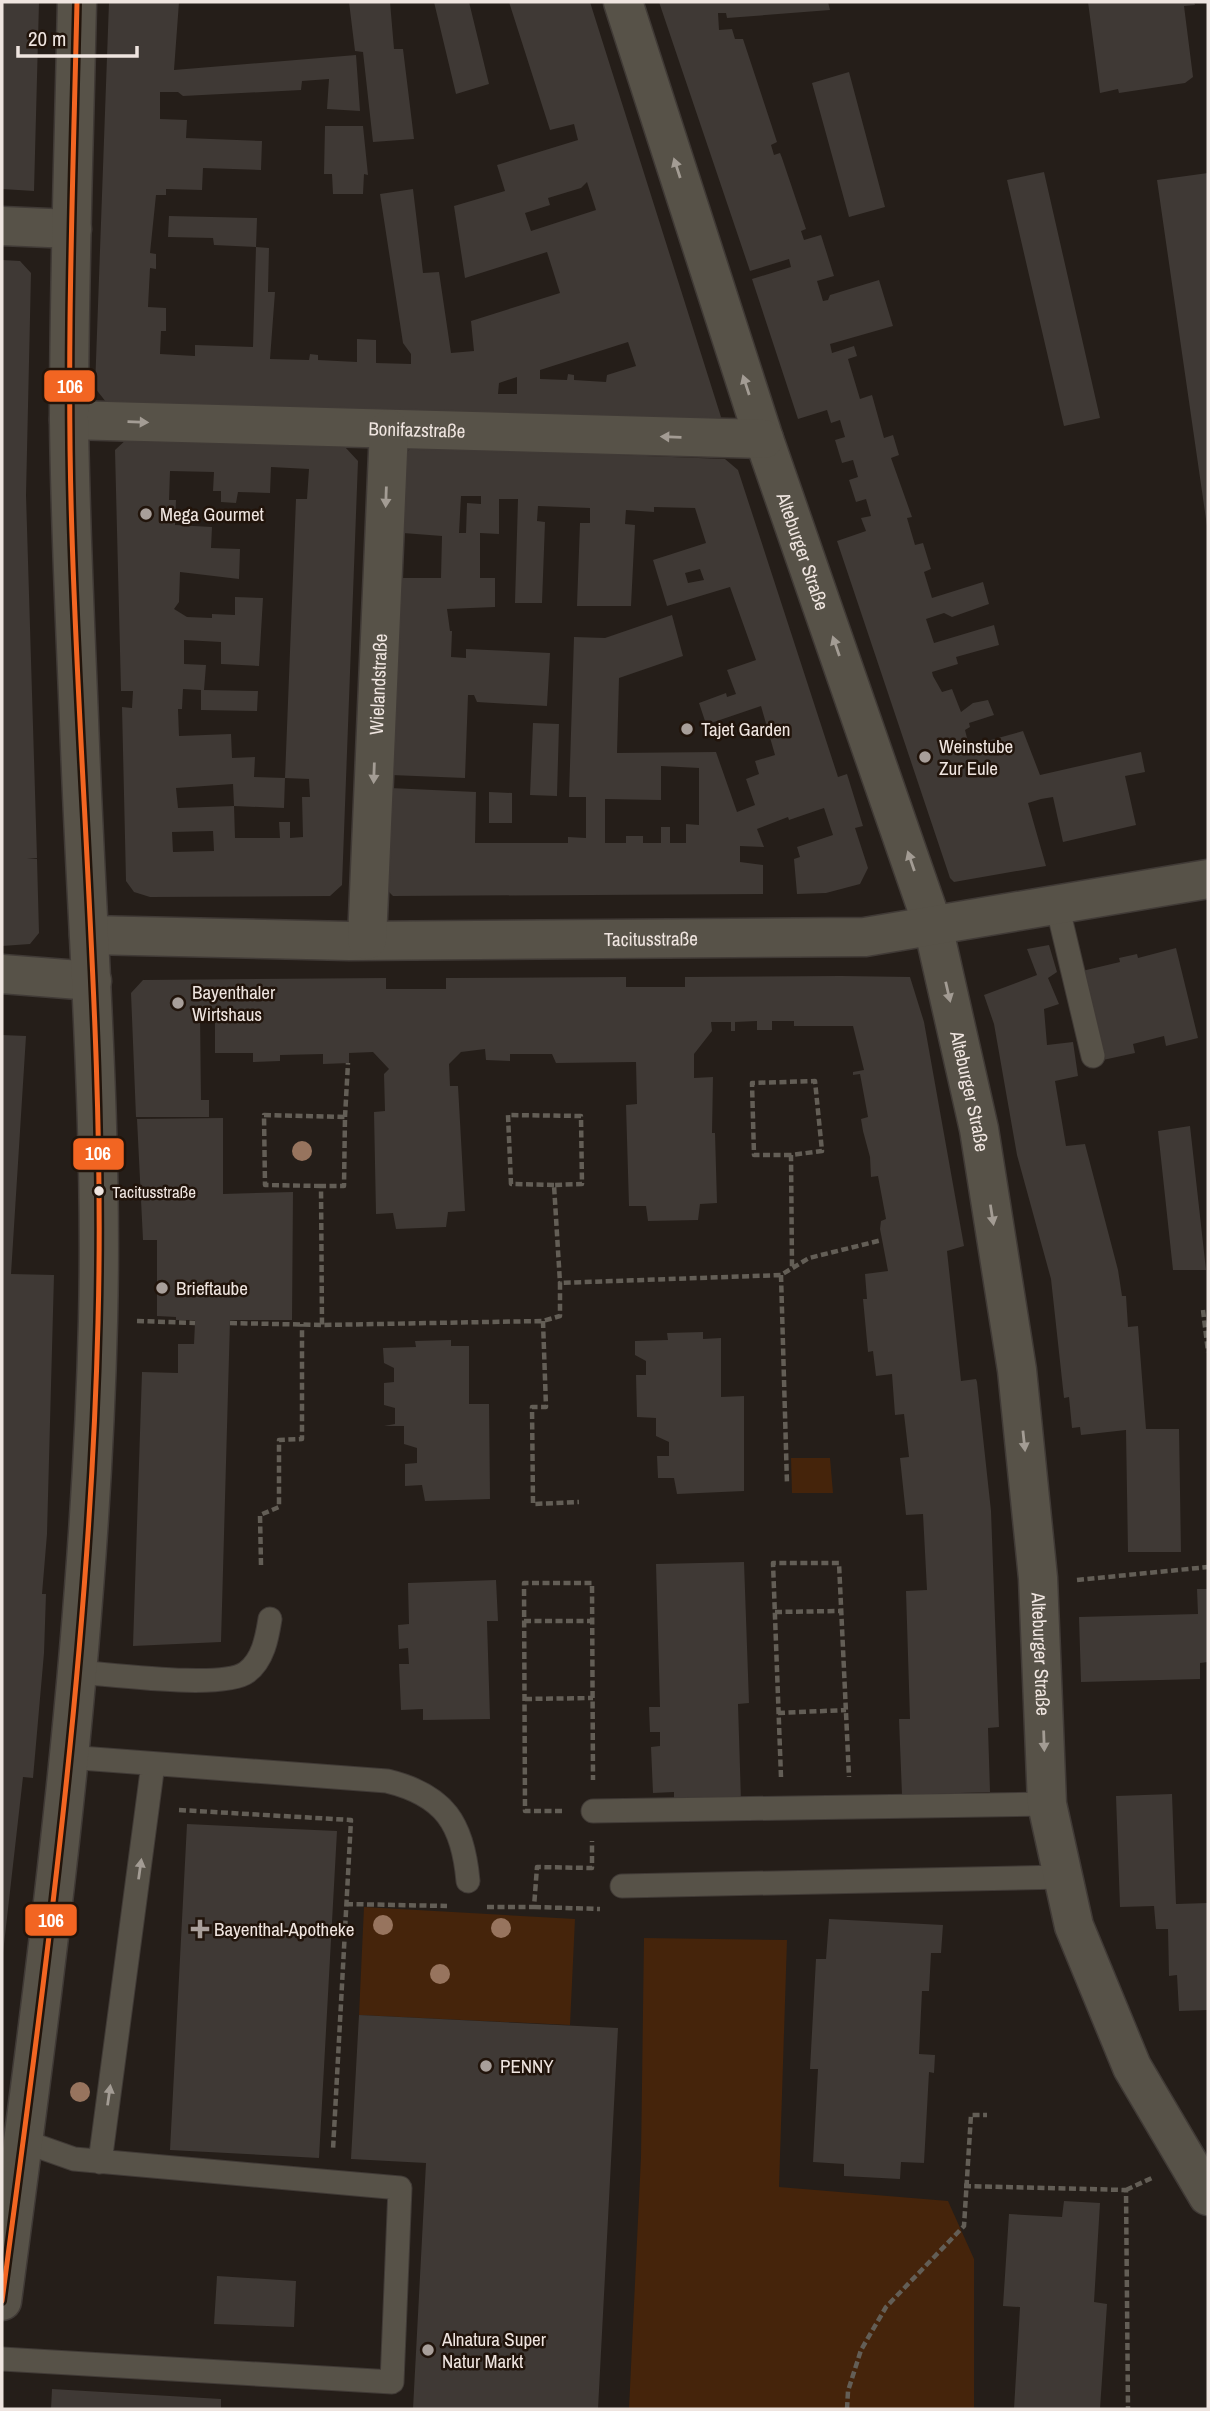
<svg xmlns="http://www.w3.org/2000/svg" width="1210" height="2411" viewBox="0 0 1210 2411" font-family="'Archivo Narrow',sans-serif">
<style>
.park{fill:#45240b}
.building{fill:#3f3935;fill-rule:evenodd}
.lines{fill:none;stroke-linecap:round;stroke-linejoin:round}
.service-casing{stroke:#403a36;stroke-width:25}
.minor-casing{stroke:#403a36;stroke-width:41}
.path{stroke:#635e56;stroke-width:4.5;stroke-dasharray:7 3.5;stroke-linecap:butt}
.service{stroke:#575248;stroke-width:23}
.minor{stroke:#575248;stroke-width:38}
.bus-1-casing{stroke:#21140b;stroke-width:10}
.bus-1{stroke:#f26522;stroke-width:5}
.tree{fill:#97745e}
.oneway{fill:#a39c94}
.poi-dot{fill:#a89f9a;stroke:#21140b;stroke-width:2.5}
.bus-dot{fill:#efe5e0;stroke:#21140b;stroke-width:2.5}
.labels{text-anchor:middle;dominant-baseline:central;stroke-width:5;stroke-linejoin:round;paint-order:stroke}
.bus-label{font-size:17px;fill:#efe5e0;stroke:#21140b;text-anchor:start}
.street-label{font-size:19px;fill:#efe5e0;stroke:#21140b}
.poi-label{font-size:19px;fill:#efe5e0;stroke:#21140b;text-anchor:start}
.line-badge{stroke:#21140b;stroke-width:2.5}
.badge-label{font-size:19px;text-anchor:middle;font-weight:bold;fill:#fff}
</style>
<rect width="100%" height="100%" fill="#251e19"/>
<path class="park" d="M791,1458h39l3,35h-41z
M364,1907l211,12 -5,106 -211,-10z
M644,1938l143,2 -8,247 169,14 26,58v150h-345l12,-252z"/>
<path class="building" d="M2,2h37l-5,189 -32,-2z
M109,2h70l-5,68 182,-15 4,56 -33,-2 2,-30 -27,2 -1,9 -118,6 -5,-4h-18v27l27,1 -1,18 76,3 -1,29 -58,-2 -1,22 -36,-1v6h-10l-6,58 6,1v15l-6,-1 -2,39 18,1v23h-5l-1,23 35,2v-11l58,2 3,-100 13,1 -1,44h7l-5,67 39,1 1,-6 8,1v5l39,2v-23l19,1v23l35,1v-10l-8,-11 -23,-149 33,-5 10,84 16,-1 12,81 23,-2 -3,-30 89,-28 -13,-41 -82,26 -11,-72 51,-15 -8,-26 81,-25 -4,-16 -24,6 -41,-128h81l131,415 -5,7 -610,-22 -11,-14zM587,182l9,28 -65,21 -6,-18 25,-8 -2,-7 33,-10zM628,342l8,24 -29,9 -1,7 -32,-2v-5l-6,-1 -1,6 -27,-1v-9zM517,377v17h-19l1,-11z
M349,2h41l4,47h9l11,90 -41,3 -10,-90 -8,-1z
M434,2h35l20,82 -33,10z
M659,2h169l2,8 -103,8 -1,-5h-8l1,17 13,-1 3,10h8l34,103 -6,3 3,10 6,-2 2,5 24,71 -5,2 3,9 17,-5 13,41 -17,5 6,20 5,-1 2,-5 49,-15 14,46 -63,18 2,9 22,-7 3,10 -9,3 12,40 12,-4 12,43 9,-3 6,20 -8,3 21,59 -5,1 8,27 8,-2 8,26 -7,3 8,26 51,-16 6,22 -37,13 -8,-4 -18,6 8,24 60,-18 5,20 -43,12 2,7 -26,8 1,4 9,16 10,-3 9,23 12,-9 15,-3 6,15 -25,8 1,4 -5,3 4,16 54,-15 17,44 101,-23 4,20 -20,4 11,49 -73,17 -10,-45 -12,2 -13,4 18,63 -92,16 -4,-4 -113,-337 29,-10 -5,-13 10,-2 -5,-17 -10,3 -7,-22 9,-3 -5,-17 -11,3 -7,-23 10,-3 -5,-17 -9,3 -4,-13 -29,9 -46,-140 39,-12 -2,-8 -39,12z
M1088,2h106l1,3 -11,1 9,71 -8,6 -66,10 -1,-4 -18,4z
M849,72l36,135 -36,10 -37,-134z
M325,126h38l5,49 -4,-1 -1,20h-30l-1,-20h-8z
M1044,172l56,246 -36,8 -57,-246z
M1208,173v353h-1l-50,-346z
M169,216l88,2 -1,29 -42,-2 -1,-7 -45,-1z
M2,260l18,1 11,12 -5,222 11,363h-10l10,1 2,74 -9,11 -28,2z
M128,438l217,9 13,14 -16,424 -12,11 -180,1 -16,-5 -8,-11 -4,-174 10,1 1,-17h-12l-6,-241zM271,467l38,2 -2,30h-11l-11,279 24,1 1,18h-8l1,40 -13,1v-16h-11l1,16h-45l-1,-32 -56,2 -2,-20 57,-4 1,22 50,2 1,-30 -31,-1 1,-20 -23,1 -1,-24 -52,2 -1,-27h4l1,-20 18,1v20l56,1 1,-20 -54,-1 2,-25 -22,-1v-24l37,2v22l38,2 4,-68 -28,-1v18l-23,-1v4l-25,-1 -13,-8 5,-7 1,-30 59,7 1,-30 -29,-1 1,-21 -37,-2 1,-25h-7l1,-29 44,1 -1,19h8v11l15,1 2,-11 32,1zM213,831l1,20 -41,1 -1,-20z
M412,447l313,12 13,11 100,307 9,-3 16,52 -8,2 13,40 -8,16 -34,9 -29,1 -3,-35 6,-2 -3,-10 36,-12 -9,-27 -35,12 -1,-3 -31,12 7,18 -24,-1v16l23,3v29l-370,2 -3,-3 -5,-6 5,-99 86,4 -1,51h93v-6l18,1v-41h-17l5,-160 31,1 67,-23 11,41 -64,22 -2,75 99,-1 21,60 18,-7 -9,-26 13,-5 -4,-13 20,-6 -14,-49 -50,17 -6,-2 -6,-18 27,-10 1,4 9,-3 -9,-24 29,-10 -26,-73 -63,19 -14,-46 53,-17 -11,-35 -41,-1v5l-28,-2 -1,14 10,1 -4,81h-54l3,-83h10v-15l-52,-2 -1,15 8,1 -3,81h-27l3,-104h-19v35l-19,-1v45h15v29l-48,2 3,22h2l-1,26 15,1v-9l84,4 -3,53 -70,-4 -3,-7h-6l-3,83 -74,-3 9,-197h41l1,-42 -39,-3 2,-79zM461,496h20v8l-14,-1 -1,30h-7zM700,569l4,11 -16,3 -3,-10zM661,766l38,2v57l-13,-1v19h-16v-16h-9v16h-18v-7h-17v7h-21v-44l56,1z
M533,723l26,1 -2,72 -27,-1z
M489,792l23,1v30h-23z
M1049,945l8,27 -9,6 11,26 -15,5 3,36 26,-3 5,34 -23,5 11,65 19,-2 33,126 4,26h4l2,31 10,-1 8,103h33l2,123h-53l-2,-122 -45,5 -1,-8 -8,1 -3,-31 -5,1 -13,-119 -34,-124 -23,-131 -10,-29 53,-20 -10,-26z
M1176,948l22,90 -32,8 -2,-10 -31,8 2,9 -32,7 -21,-89 38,-9 -1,-4 18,-4 1,4z
M841,976l69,1 14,45 40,224 -17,5 14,130 15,-2 1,3 14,129 8,216 -11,1 2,64 -88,3 -3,-76h11l-4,-128 21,-1 -4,-76 -17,1 -6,-57 9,-1 -5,-43 -9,1 -3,-41 -16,2 -3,-25 -5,1 -5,-53h4l-2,-25 23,-3 -8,-42 1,-8 5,-2 -8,-43 -7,1 -1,-20 -7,-26 -2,-12 7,-2 -8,-43 -7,1v-3l11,-2 -11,-44h-59v-5h-22v9h-15v-9l-22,1v9h-4v-9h-20l1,9 -18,23v24l19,-1 -1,56h3l2,70 -17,1 -2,16 -50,1 -2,-15h-17l-3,-101 11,-1 -1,-42 -80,1 -4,-9h-42v7l-24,-1 -1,-11 -24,3 -12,12 1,22h8l7,125 -17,1 -2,15 -50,2 -3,-16 -17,1 -2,-102 11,-1 -1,-37 5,-5 -16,-17 -24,1v10l-26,1v-10l-43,1v6l-27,1v-9h-38v-41h-15l1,88h8v17h-73l-5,-124 12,-13 243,-2v11h60v-11l180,-1v10h59v-10z
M2,1035l24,1 -15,238 43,1 -7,259 -5,60h4l-2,59 -11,125 -10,-1 -20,176z
M223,1118v76l70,-2 -1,128h-62l-9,322 -88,4 9,-274 36,1v-29h16l1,-21v-3h-19v-3l-19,-1v-76h-14l-6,-121z
M1190,1126l16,144h-33l-15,-139z
M703,1332v7l18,-1v59l23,-1v95l-67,3 -3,-16h-16l-1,-22h12v-14l-13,-6v-18l-19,-1 -1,-42h10v-14l-11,-6v-14l33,-1 -1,-7z
M451,1340v6h18v58h20l1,95 -65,2 -3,-16 -17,1v-22l12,-1v-15l-13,-4v-18h-20l11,-2v-16l-11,-3v-22l10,-1v-14l-10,-5 -1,-15 33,-1 -1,-6z
M744,1562l5,141 -11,1 3,97 -67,2v-11l-21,1 -2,-46 9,-1v-14h-10l-1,-25h11l-4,-143z
M496,1580l2,41h-11l3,98 -67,1v-11l-22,1 -2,-46h10l-1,-16 -9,1 -1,-24 11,-1 -1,-41z
M1197,1589h11v73l-8,1v16l-119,3 -2,-65 119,-3z
M1172,1794l4,110 32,-1v107l-29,1 -2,-36 -8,1 -1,-47h-12l-2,-23 -34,1 -4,-111z
M187,1824l150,7 -18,327 -149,-8z
M829,1919l114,6 -2,28h-10l-2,38h-7l-3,63 16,1 -1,18 -5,-1 -5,91 -23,-1 -1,17 -56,-3v-12l-31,-2 5,-93h-8l6,-110h10z
M359,2015l259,13 -20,381h-185l13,-246 -75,-4z
M1064,2201l36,2 -6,99 13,2 -7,105h-86l6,-102 -17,-1 6,-92 53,3z
M217,2276l79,5 -2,46 -80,-3z
M52,2389l169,10v10h-170z"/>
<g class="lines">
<g class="service-casing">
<path id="service" d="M1057,905l36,151
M76,1672c33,2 148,18 171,0 16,-12 20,-34 23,-53
M67,1757l320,24c58,14 76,43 81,100
M593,1811l454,-7
M622,1886l441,-9
M100,2162l53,-398
M2,2359l390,23 8,-194 -326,-29 -51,-18"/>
</g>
<g class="minor-casing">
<g id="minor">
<path id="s1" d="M623,2l141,437 169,487 46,203 38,241 21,208 9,226 27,122 58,141 76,129"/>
<path d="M2,226l70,3"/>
<path id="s2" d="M69,420l695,19"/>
<path id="s3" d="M89,935l260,6 516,-4 343,-58"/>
<path id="s4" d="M367,940l22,-511"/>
<path d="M2,974l90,7"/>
<path d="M2,2301c43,-325 88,-652 96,-980 5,-200 -12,-401 -19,-601 -4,-101 -9,-201 -10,-301 0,-139 5,-278 8,-417"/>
</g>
</g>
<path class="path" d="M345,1117l3,-54
M791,1155h-37l-2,-72 63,-2 7,70 -31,4 1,112
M554,1185l-43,-1 -3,-69 73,1 1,68 -28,1 6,98
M321,1186l-56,-1 -1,-70 81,2 -1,69h-23l1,139
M781,1275l6,209
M1203,1310l5,42
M137,1321l58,2
M543,1321l3,86h-14l1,97 46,-2
M230,1323l92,2 221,-4 17,-5v-33l221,-8 28,-17 73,-18
M261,1565l-1,-50 19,-8v-67l23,-1v-115
M1077,1580l131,-13
M775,1612l66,-1
M524,1621h68
M525,1699l68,-1
M778,1713l68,-3
M781,1777l-8,-214h66l10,214
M179,1810l172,10 -18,330
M562,1811h-37l-1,-228h68l1,197
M346,1904l101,2
M487,1907h47l3,-40 55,1v-27
M534,1907l66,2
M964,2186l162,4 2,219
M1126,2190l28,-13
M847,2409l1,-18 13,-41 25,-43 78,-81 7,-111h16"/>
<use href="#service" class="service"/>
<use href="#minor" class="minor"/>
<g class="bus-1-casing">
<path id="bus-1" d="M2,2301c43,-325 88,-651 96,-979 7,-262 -18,-525 -26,-787 -6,-178 1,-355 5,-533"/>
</g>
<use href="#bus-1" class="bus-1"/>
</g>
<g class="tree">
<circle cx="302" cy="1151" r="10"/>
<circle cx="383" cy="1925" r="10"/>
<circle cx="501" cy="1928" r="10"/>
<circle cx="440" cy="1974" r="10"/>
<circle cx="80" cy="2092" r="10"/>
</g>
<defs><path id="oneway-solid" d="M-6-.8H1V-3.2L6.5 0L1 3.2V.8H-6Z" transform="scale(1.75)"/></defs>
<g class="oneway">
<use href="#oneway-solid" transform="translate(677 168) rotate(-108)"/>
<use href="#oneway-solid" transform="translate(746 385) rotate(-108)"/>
<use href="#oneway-solid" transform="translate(138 422) rotate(2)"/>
<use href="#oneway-solid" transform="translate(671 437) rotate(-178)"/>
<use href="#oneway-solid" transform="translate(386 497) rotate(92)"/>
<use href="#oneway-solid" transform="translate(836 646) rotate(-109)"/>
<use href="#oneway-solid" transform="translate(374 773) rotate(92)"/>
<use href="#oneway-solid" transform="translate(911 861) rotate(-109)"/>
<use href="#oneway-solid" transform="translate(948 992) rotate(77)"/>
<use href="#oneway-solid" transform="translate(992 1215) rotate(81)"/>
<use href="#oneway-solid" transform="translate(1024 1441) rotate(84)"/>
<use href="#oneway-solid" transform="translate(1044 1741) rotate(88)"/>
<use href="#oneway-solid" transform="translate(140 1869) rotate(-82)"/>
<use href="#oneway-solid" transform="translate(109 2095) rotate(-82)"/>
</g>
<g class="poi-dot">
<circle cx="146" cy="514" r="7"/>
<circle cx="687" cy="729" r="7"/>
<circle cx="925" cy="757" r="7"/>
<circle cx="178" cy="1003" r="7"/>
<circle cx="162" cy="1288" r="7"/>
<path d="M196.5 1918.5h7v7h7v7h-7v7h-7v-7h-7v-7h7z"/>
<circle cx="486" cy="2066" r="7"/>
<circle cx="428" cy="2350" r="7"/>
</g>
<circle class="bus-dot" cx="99" cy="1191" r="6"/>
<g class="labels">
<g class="bus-label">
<text x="112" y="1191">Tacitusstraße</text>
</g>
<g class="street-label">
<text stroke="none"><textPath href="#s2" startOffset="348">Bonifazstraße</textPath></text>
<text stroke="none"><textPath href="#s1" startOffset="578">Alteburger Straße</textPath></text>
<text stroke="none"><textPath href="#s4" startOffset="256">Wielandstraße</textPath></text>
<text stroke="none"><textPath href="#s3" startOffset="562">Tacitusstraße</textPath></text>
<text stroke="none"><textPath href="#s1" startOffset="1144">Alteburger Straße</textPath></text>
<text stroke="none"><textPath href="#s1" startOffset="1712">Alteburger Straße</textPath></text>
</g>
<g class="poi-label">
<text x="160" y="514">Mega Gourmet</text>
<text x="701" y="729">Tajet Garden</text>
<text x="939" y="746">Weinstube<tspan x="939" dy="22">Zur Eule</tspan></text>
<text x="192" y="992">Bayenthaler<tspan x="192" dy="22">Wirtshaus</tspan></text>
<text x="176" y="1288">Brieftaube</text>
<text x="214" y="1929">Bayenthal-Apotheke</text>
<text x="500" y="2066">PENNY</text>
<text x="442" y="2339">Alnatura Super<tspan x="442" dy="22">Natur Markt</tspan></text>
</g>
</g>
<g class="line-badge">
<rect x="43" y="369" width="53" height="34" rx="7" fill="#f26522"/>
<rect x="72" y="1137" width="53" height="34" rx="7" fill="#f26522"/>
<rect x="24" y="1903" width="54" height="34" rx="7" fill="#f26522"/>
</g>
<g class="badge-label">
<text x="70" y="393">106</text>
<text x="98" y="1160">106</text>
<text x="51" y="1927">106</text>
</g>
<rect width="1210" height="2411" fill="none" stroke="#efe5e0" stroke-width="7"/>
<path d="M18 46v10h119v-10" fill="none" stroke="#efe5e0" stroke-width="3.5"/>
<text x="28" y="46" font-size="21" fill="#efe5e0" stroke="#21140b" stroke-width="5" paint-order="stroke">20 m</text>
</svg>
